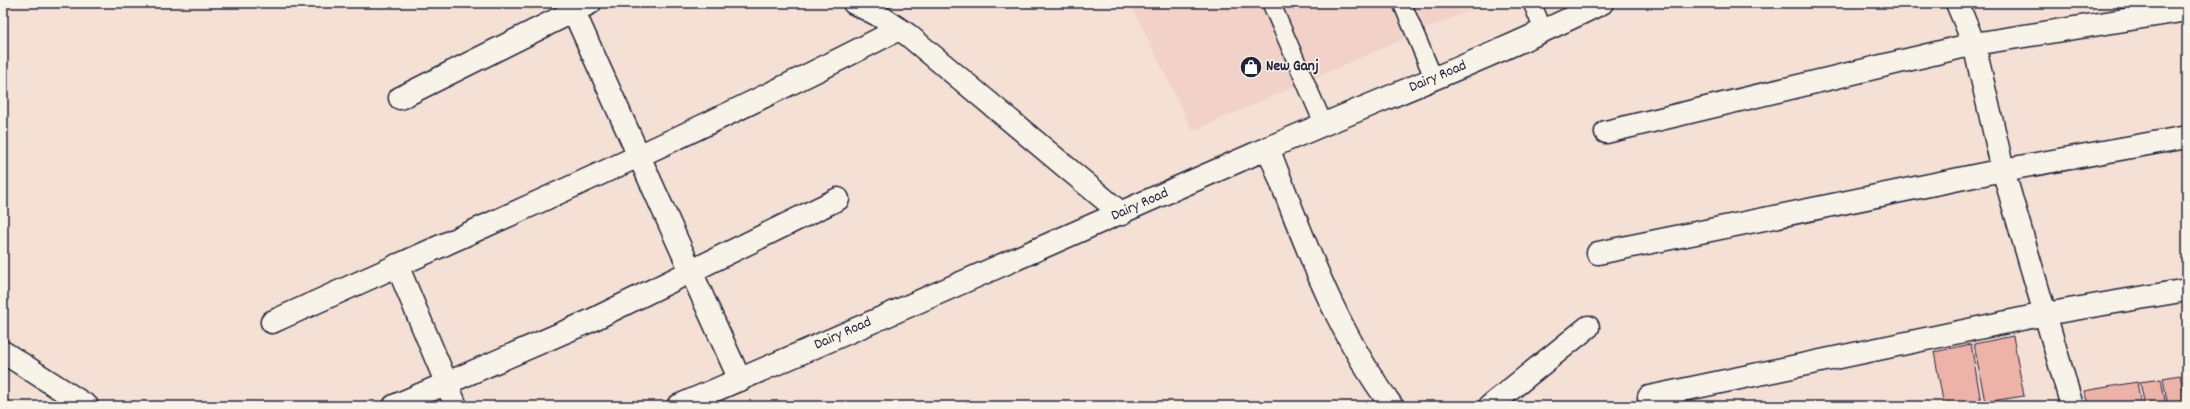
<svg xmlns="http://www.w3.org/2000/svg" width="2190" height="409" viewBox="0 0 2190 409" font-family="Dekko,sans-serif">
<style>
.built{fill:#f2d2c8}
.building{fill:#eeb3a8;stroke:#22223b}
.lines{fill:none;stroke-linecap:round;stroke-linejoin:round}
.lane-casing{stroke:#22223b;stroke-width:20}
.street-casing{stroke:#22223b;stroke-width:25}
.secondary-casing{stroke:#22223b;stroke-width:25}
.lane{stroke:#f7f3e8;stroke-width:17}
.street{stroke:#f7f3e8;stroke-width:22}
.secondary{stroke:#f7f3e8;stroke-width:22}
.labels{text-anchor:middle;dominant-baseline:central;stroke-width:3;stroke-linejoin:round;paint-order:stroke}
.poi-label{font-size:15px;font-weight:bold;fill:#22223b;stroke:#f7f3e8;text-anchor:start}
.street-label{font-size:15px;fill:#22223b;stroke:#f7f3e8}
</style>
<rect width="100%" height="100%" fill="#f4e0d5"/>
<filter id="ink" filterUnits="userSpaceOnUse"><feTurbulence type="fractalNoise" baseFrequency=".025" numOctaves="2"/><feDisplacementMap in="SourceGraphic" scale="8" xChannelSelector="R" yChannelSelector="G"/><feConvolveMatrix kernelMatrix="1 2 1 2 8 2 1 2 1" color-interpolation-filters="sRGB"/></filter>
<g filter="url(#ink)">
<path class="built" d="M1130,3h356l-293,128z"/>
<path class="building" d="M2013,336l11,60 -39,6 -11,-58z
M1971,344l10,58 -22,4h-15l-10,-54z
M2187,373v27l-5,-26z
M2180,375l6,31h-18l-5,-28z
M2161,379l5,27h-21l-5,-24z
M2137,382l4,24h-52l-5,-15z
M2031,402l1,4h-26z"/>
<g class="lines">
<g class="lane-casing">
<path id="lane" d="M1271,3l53,122
M1402,3l32,76
M1532,3l12,29"/>
</g>
<g class="street-casing">
<path id="street" d="M854,3l24,12 30,20 214,179
M1957,3l17,41 29,126 69,236
M574,12l166,368
M400,98l190,-95
M1606,132l368,-88 213,-34
M1268,148c35,89 66,181 124,258
M1598,253l405,-83 184,-33
M397,265l59,141
M272,322c210,-95 422,-187 627,-293
M3,352l84,54
M1649,397l396,-83 142,-24
M394,406l196,-85 248,-122
M1490,406l98,-79"/>
</g>
<g class="secondary-casing">
<path id="secondary" d="M678,406c197,-84 393,-172 590,-258 111,-48 225,-91 334,-145"/>
</g>
<use href="#lane" class="lane"/>
<use href="#street" class="street"/>
<use href="#secondary" class="secondary"/>
</g>
</g>
<defs>
<g id="shop-disc" transform="scale(1.15)"><circle r="9.5" fill="#22223b" stroke="#f7f3e8"/><path d="M-5-2.5h2.3a2.7 3.5 0 0 1 5.4 0H5L5.5 6h-11ZM-1.5-2.5h3a1.5 2.3 0 0 0-3 0Z" fill="#fff"/></g>
</defs>
<g fill-rule="evenodd">
<use href="#shop-disc" x="1251" y="67"/>
</g>
<g class="labels">
<g class="poi-label">
<text x="1266" y="67">New Ganj</text>
</g>
<g class="street-label">
<text transform="translate(1438 77) rotate(-23)">Dairy Road</text>
<text transform="translate(1140 205) rotate(-24)">Dairy Road</text>
<text transform="translate(843 334) rotate(-24)">Dairy Road</text>
</g>
</g>
<rect width="2190" height="409" fill="none" stroke="#f7f3e8" stroke-width="16"/>
<rect x="8" y="8" width="2174" height="393" fill="none" stroke="#22223b" stroke-width="1.5" filter="url(#ink)"/>
</svg>
